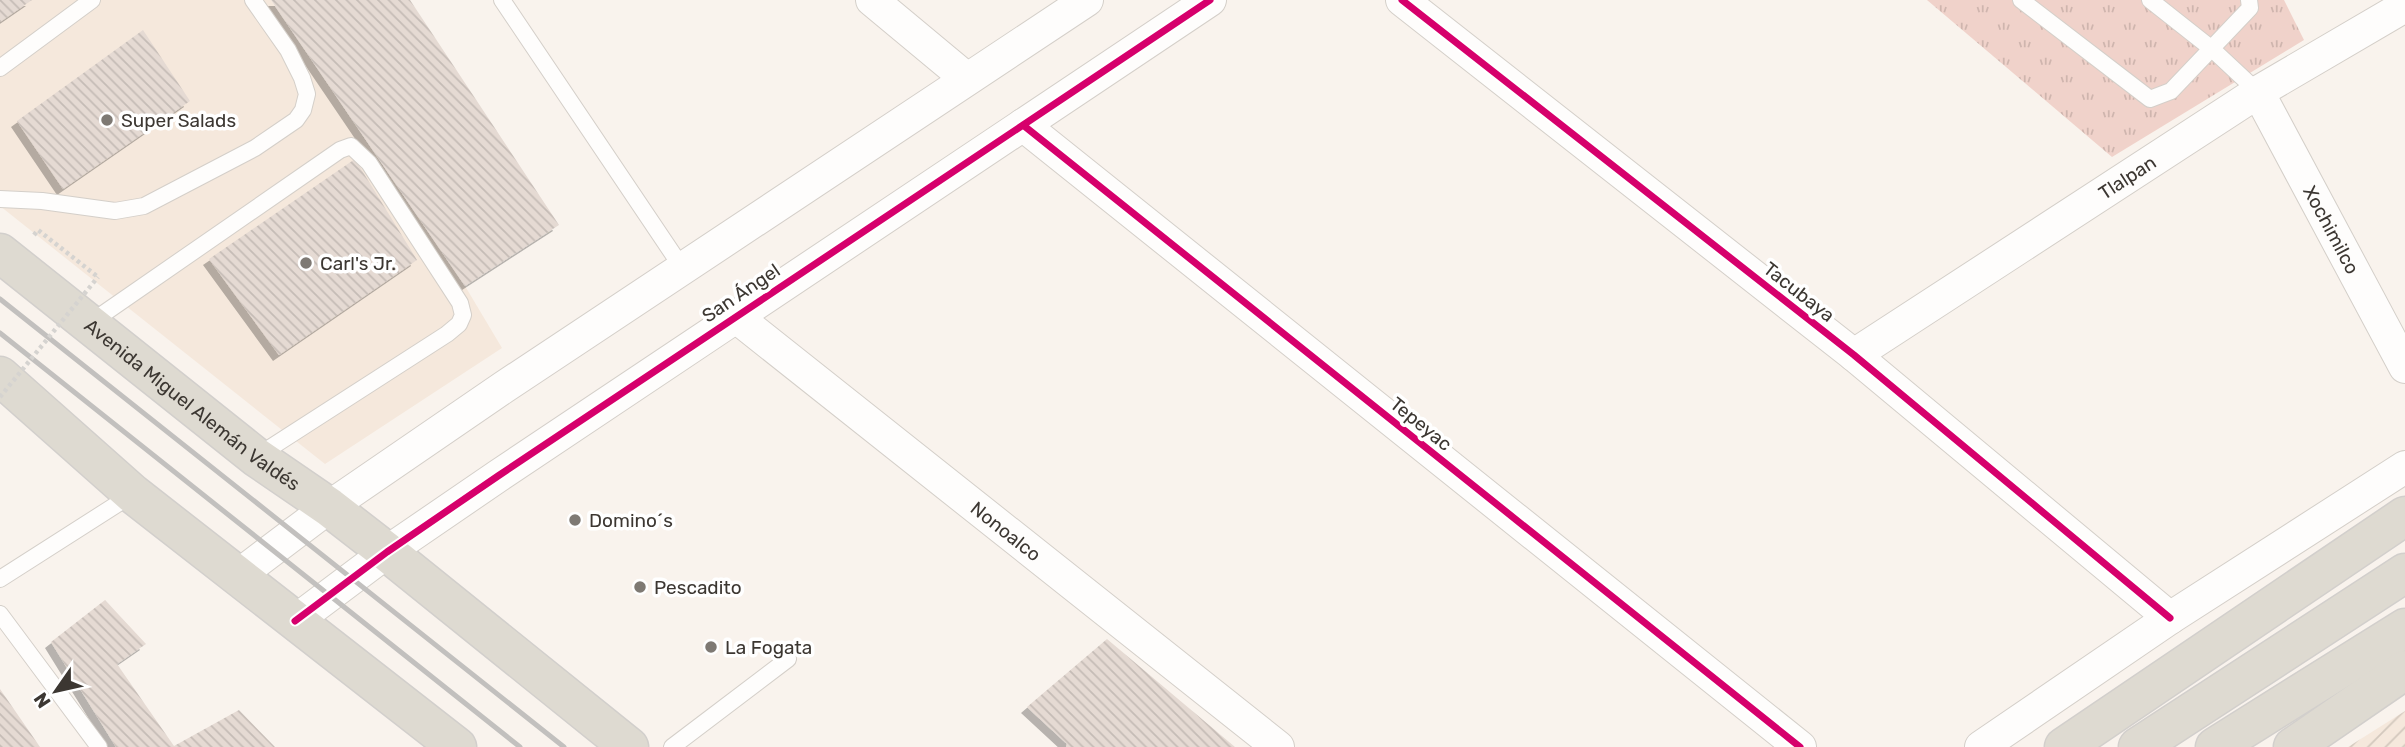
<svg xmlns="http://www.w3.org/2000/svg" width="2405" height="747" viewBox="0 0 2405 747" font-family="Rubik,sans-serif">
<style>
.built{fill:#f5e8dc}
.industrial{fill:url(#industrial-furrows)}
.grass{fill:url(#grass-tufts)}
.building{fill:url(#building-back-hatch);filter:url(#shadow)}
.lines{fill:none;stroke-linecap:round;stroke-linejoin:round}
.service-casing{stroke:#d4cfc9;stroke-width:18}
.minor-casing{stroke:#d4cfc9;stroke-width:34}
.trunk-casing{stroke:#d2cfcc;stroke-width:41}
.path{stroke:#d5d3d0;stroke-width:4.5;stroke-dasharray:3.5 3.5;stroke-linecap:butt}
.service{stroke:#fefdfc;stroke-width:16}
.minor{stroke:#fefdfc;stroke-width:32}
.trunk{stroke:#dedad1;stroke-width:38}
.rail{stroke:#c2c0be;stroke-width:5}
.path-bridge{stroke:#d5d3d0;stroke-width:4.5;stroke-dasharray:3.5 3.5;stroke-linecap:butt}
.cycleway-casing{stroke:#fff;stroke-width:11}
.cycleway{stroke:#d6006c;stroke-width:7}
.poi-dot{fill:#7e7973;stroke:#fff;stroke-width:2.5}
.labels{text-anchor:middle;dominant-baseline:central;stroke-width:7;stroke-linejoin:round;paint-order:stroke}
.poi-label{font-size:19px;fill:#3c3732;stroke:#fff;text-anchor:start}
.street-label{font-size:19px;fill:#3c3732;stroke:#fff}
</style>
<defs>
<pattern id="industrial-furrows" width="10" height="10" patternUnits="userSpaceOnUse" patternTransform="scale(1.75)"><rect width="10" height="10" fill="#f5e8dc"/><path d="M-1 1l2-2M0 10L10 0M9 11l2-2" fill="none" stroke="#d3c8bd"/></pattern>
<pattern id="grass-tufts" width="24" height="20" patternUnits="userSpaceOnUse" patternTransform="scale(1.75)"><rect width="24" height="20" fill="#f0d2ca"/><path d="M3 7l-1-3M5 7V3M7 7l1-3M15 17l-1-3M17 17v-4M19 17l1-3" fill="none" stroke="#cfb5ae"/></pattern>
<pattern id="building-back-hatch" width="6" height="6" patternUnits="userSpaceOnUse" patternTransform="scale(1.75)"><rect width="6" height="6" fill="#e5dad3"/><path d="M-1 5l2 2M0 0l6 6M5-1l2 2" fill="none" stroke="#c5bcb6"/></pattern>
<filter id="shadow"><feDropShadow dx="-6" dy="6" stdDeviation="0" flood-color="#0004"/></filter>
</defs>
<rect width="100%" height="100%" fill="#f9f3ed"/>
<path class="built" d="M0,0h271l194,286 37,62 -177,116 -325,-258z"/>
<path class="industrial" d="M2405,711v36h-57z"/>
<path class="grass" d="M1927,0h357l20,40 -192,117z"/>
<path class="building" d="M0,0h32l-32,22z
M271,0h139l149,225 -94,61z
M143,30l47,71 -127,88 -46,-68z
M355,159l62,101 -138,95 -70,-96z
M105,600l41,44 -29,20 57,82 65,-36 36,37h-159l-65,-105z
M1107,639l128,108h-169l1,-3 -40,-37z
M0,689l40,58h-40z"/>
<g class="lines">
<g class="service-casing">
<path id="service" d="M502,0l181,269
M2021,0l129,99 21,-8 79,-83 -1,-8
M2150,0l62,49 46,43
M0,68l92,-68
M0,199l42,2 73,10 29,-5 111,-58 41,-28 7,-10 4,-16 -5,-16 -14,-28 -35,-50
M90,323l250,-173 11,-4 18,17 91,140 3,12 -4,9 -12,10 -191,123
M0,579l133,-85
M0,614l99,133
M672,747l116,-88"/>
</g>
<g class="minor-casing">
<g id="minor">
<path d="M872,0l95,79"/>
<path d="M1402,0l452,355 316,263"/>
<path id="s1" d="M2258,92l147,275"/>
<path d="M1023,125l777,622"/>
<path id="s2" d="M735,316l543,431"/>
<path id="s3" d="M1854,355l404,-263 147,-86"/>
<path d="M239,575l90,-68 175,-120 583,-387"/>
<path d="M295,621l92,-69 111,-76 712,-476"/>
<path d="M1981,747l189,-129 235,-151"/>
</g>
</g>
<g class="trunk-casing">
<g id="trunk">
<path id="s4" d="M0,253l256,204 73,50 58,45 242,195"/>
<path d="M0,376l133,118 324,253"/>
<path d="M2064,747l341,-231"/>
<path d="M2138,747l267,-174"/>
<path d="M2215,747l190,-119"/>
<path d="M2293,747l112,-77"/>
</g>
</g>
<path class="path" d="M34,235l4,-5 60,47"/>
<use href="#service" class="service"/>
<use href="#minor" class="minor"/>
<use href="#trunk" class="trunk"/>
<path class="rail" d="M0,299l564,448
M0,333l520,414"/>
<path class="path-bridge" d="M0,397l98,-120"/>
<g class="cycleway-casing">
<path id="cycleway" d="M1402,0l452,355 316,263
M1023,125l777,622
M295,621l92,-69 111,-76 712,-476"/>
</g>
<use href="#cycleway" class="cycleway"/>
</g>
<g class="poi-dot">
<circle cx="107" cy="120" r="7"/>
<circle cx="306" cy="263" r="7"/>
<circle cx="575" cy="520" r="7"/>
<circle cx="640" cy="587" r="7"/>
<circle cx="711" cy="647" r="7"/>
</g>
<g class="labels">
<g class="poi-label">
<text x="121" y="120">Super Salads</text>
<text x="320" y="263">Carl's Jr.</text>
<text x="589" y="520">Domino´s</text>
<text x="654" y="587">Pescadito</text>
<text x="725" y="647">La Fogata</text>
</g>
<g class="street-label">
<text stroke="none"><textPath href="#s3" startOffset="326">Tlalpan</textPath></text>
<text stroke="none"><textPath href="#s1" startOffset="156">Xochimilco</textPath></text>
<text transform="translate(1799 292) rotate(38)">Tacubaya</text>
<text transform="translate(741 293) rotate(-34)">San Ángel</text>
<text stroke="none"><textPath href="#s4" startOffset="245">Avenida Miguel Alemán Valdés</textPath></text>
<text transform="translate(1421 424) rotate(39)">Tepeyac</text>
<text stroke="none"><textPath href="#s2" startOffset="346">Nonoalco</textPath></text>
</g>
</g>
<g transform="translate(56 691) rotate(236)" stroke="#ffffff" stroke-width="5" paint-order="stroke">
<path d="M0-5L12 26L0 18L-12 26Z" fill="#3c3732"/>
<text y="-10" font-size="19" font-weight="bold" text-anchor="middle" fill="#3c3732">N</text>
</g>
</svg>
